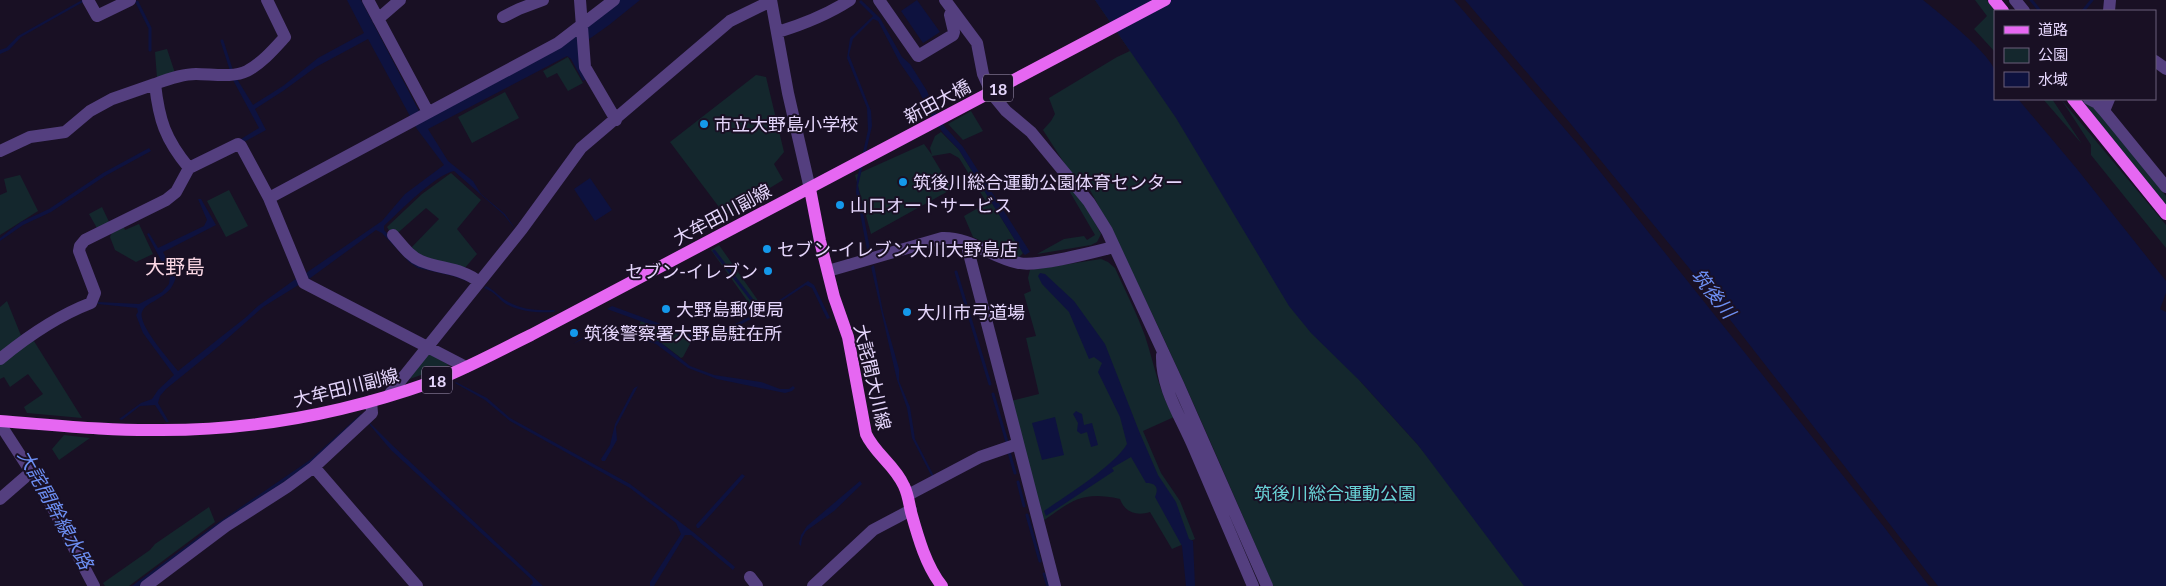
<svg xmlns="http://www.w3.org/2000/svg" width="2166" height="586" viewBox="0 0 2166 586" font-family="Lato,'Noto Sans JP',sans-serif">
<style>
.green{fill:#14272d}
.water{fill:#0e123f}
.pier{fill:#191024}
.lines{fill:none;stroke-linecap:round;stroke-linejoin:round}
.stream{stroke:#0e123f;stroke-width:3}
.minor{stroke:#543f7f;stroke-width:12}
.major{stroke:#e667f2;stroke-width:12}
.poi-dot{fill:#1498ea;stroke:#191024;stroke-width:2}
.labels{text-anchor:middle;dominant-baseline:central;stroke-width:4;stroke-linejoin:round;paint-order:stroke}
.shield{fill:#191024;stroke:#a89bbb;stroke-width:1}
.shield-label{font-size:16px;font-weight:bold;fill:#e5d6fc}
.street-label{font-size:18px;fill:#e5d6fc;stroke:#191024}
.poi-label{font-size:18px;fill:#e5d6fc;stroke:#191024;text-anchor:start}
.park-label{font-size:18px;fill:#68d2d6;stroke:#191024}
.water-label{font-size:19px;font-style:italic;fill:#6d8ff3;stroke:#191024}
.quarter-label{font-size:20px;fill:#fcd8e5;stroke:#191024}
</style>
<rect width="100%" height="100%" fill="#191024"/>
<path class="green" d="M1095,0h12l254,382 57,63 117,141h-262c-60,-139 -119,-278 -191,-411l-7,5 -32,-50 8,-9 4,-7 -6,-16 68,-41 13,-6z
M1975,0h12l9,11 -1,41 -21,-23 13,-13z
M167,49l8,24 -18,5 -2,-26z
M568,57l15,26 -15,8 -11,-18 -10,5 -4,-7z
M756,75l10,2 18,75 -10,12 9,16 -58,35 -55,-73z
M505,92l14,26 -47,25 -14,-26z
M2043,99h9l30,45z
M2061,99l105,126v23l-75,-93v-10z
M2078,99h6l10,7 72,90v11z
M971,111l12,20 -20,9 -15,-16z
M941,132l18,18 64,103 -4,4h-4l-42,-20 -9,-21 23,-13 -28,-45 -9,-5 -18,3 20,33 -81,45 -16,-59 69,-31 8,11 -2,-7 5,-12z
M451,173l30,27 -24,29 20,25 -14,16 -42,-12 -11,-9 29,-30 -13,-11 -33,29 -6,-10 35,-33z
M20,175l18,36 -38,24v-40l7,-3 -3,-13z
M1060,175l26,31 15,28 -4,8 -6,3 -54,9 27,-15 20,-3 3,4 8,-5z
M229,190l19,36 -22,11 -19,-36z
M102,207l8,17 -12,6 -9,-16z
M139,224l14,30 -17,8 -21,-12 -5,-13 3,-7 10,-5 2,5z
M719,245l38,54 3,8 -7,2 -42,-59z
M1101,259l7,3 7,6c10,23 22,45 30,68 9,27 14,57 29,81l-31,14 18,42 19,28 15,38 -23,10 -22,-37c-13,4 -25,1 -30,-13 -38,-8 -47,1 -77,22l-32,-120 28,-7 -13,-56 10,-2 -12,-42 7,-3 -3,-13 2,-8z
M7,301l15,37 -22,17v-48z
M641,320l49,19 1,3 -8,15 -2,1 -21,-16 -23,-8z
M32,338l50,80 -55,-5 -3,-6 19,-13 -15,-20 -18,13 -6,-10 -4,2v-15z
M426,352l23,13 -42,15z
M64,435l26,3 -31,22 -7,-11z
M209,507l6,15 -86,64h-24l-2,-3 47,-33 5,-6z"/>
<path class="water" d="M82,0l1,2 -62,35 -12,13 -9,4v-4l6,-2 12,-12z
M347,0h14l58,111 157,-77 44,-34h20l-31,25 -31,22 8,32 -3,2 -12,-22 -4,-3 -139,73 20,32 25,20 8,13 24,20 11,16 -13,-16 -49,-43c-19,4 -55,41 -70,55v4l26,29 47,15 18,10 -22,-8 -35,-8 -9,-6 -27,-29 -6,-3 -67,49 -3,-6 76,-52 23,-27 39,-29 -27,-36 -49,-90 -52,28 -33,24 -28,18 11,21 -22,12 -3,-3 18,-11 -26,-48 4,-1 16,26 30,-19 35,-28 46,-25z
M861,0l19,18 22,39 8,7 17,27 8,20 10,16 18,20 67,105 -5,3 -2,-2 -64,-103 -16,-17 -13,-19 -12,-25 -18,-26 -22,-42 -5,-2 -20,20 -4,16 22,56 1,15 -14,60 12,63 -3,1 -11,-58 1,-13 11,-49 -1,-22 -20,-50 3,-20 23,-22 -14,-14z
M917,0l23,32 -17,11 -22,-32z
M1095,0h828c16,13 67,53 72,71 2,8 0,19 0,28h23l59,70 89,112v12l-6,16 6,3v274h-642l-106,-141 -57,-63 -50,-49 -22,-27 -113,-188z
M149,148l2,3 -46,25 -54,36 -28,13 -23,16v-3l21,-16 28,-13 54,-36z
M590,178l22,32 -17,11 -21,-32z
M198,199h3l15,26 -53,27 13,25c-4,13 -9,16 -20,23 -5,3 -12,6 -14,12 -5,12 28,49 36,59l67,-53 13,-12 39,-28 3,6 -37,23 -44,39 -53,43 -6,7 -2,7 11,19h-3l-11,-17 -15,1 -18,14 -3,-1 22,-16 11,-4 6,-9 16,-15 -31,-42 -7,-18 2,-3 -1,-4 -39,-4v-2l41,2 23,-12 7,-8 1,-7 -23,-43 2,-1 9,15 46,-22 3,-6z
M874,265l9,47 16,57v12l11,26 5,32 19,37 -2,1 -20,-39 -5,-30 -10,-28 -26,-113z
M1040,273l5,1 29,27 31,43 34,87 19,44 18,27 13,37 4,2 2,45h-9l-4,-40 -27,-49c4,-9 1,-14 -9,-14l-15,-26 -19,11 2,3 -68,45 -2,-5c22,-15 71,-46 83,-67l-7,-27 -22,-45 4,-9 -8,-6 -5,2 -20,-47 -27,-28 -4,-8z
M808,281l6,4 16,33 -3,1 -15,-31 -6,-3 -35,23 -51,28 -13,4 -17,-1 -83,-30 5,-3 84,31 16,-1 60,-31z
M486,286c8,4 12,9 19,14 15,10 32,11 50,10l-1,2c-16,1 -33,0 -48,-8 -9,-6 -9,-11 -22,-16z
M609,326l51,16 30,24 24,9 47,7 19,7h9l4,-3 2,2 -3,3 -7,2 -68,-14 -29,-11 -32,-24 -34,-13 -13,-2 -14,4 -22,11 25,-16z
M456,382l31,16 23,20 120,66 63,48 42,35 -2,3 -42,-35h-6l-31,51h-4v-4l31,-48 -5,-11 -46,-35 -120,-67 -25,-21 -30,-17z
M638,386l-22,41 1,13 -12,21h-3l-1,-2 9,-14 5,-21 19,-36z
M1076,411l6,3 2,11 8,-2 6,22 -7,2 -4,-15 -6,2 -4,-3 1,-8 -5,-9z
M361,414l2,2 -58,52 -85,56 -81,62h-7l87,-64 91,-62z
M1055,417l9,38 -22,5 -10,-37z
M370,423l22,22 151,141h-13l3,-3 -1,-3 -141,-130 -22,-26z
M742,474l3,2 -46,52h-2l-1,-3z
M860,481l2,3 -28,27 -28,20 -4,7 -1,8 -2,-2 2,-9 6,-9z"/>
<path class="pier" d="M1454,0h11l105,123 133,162 235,301h-9l-45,-59 -302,-378z"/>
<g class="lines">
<path class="stream" d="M2031,0l9,11
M137,2l13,26v22
M2083,11l9,-11
M222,41l9,28
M714,251l41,53
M956,272l34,112
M993,394l14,48
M1009,452l6,21
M1018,482l6,24
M1027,515l13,46
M1044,574l4,12"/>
<path class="minor" d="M88,0l9,16 33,-16
M368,0l60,112
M580,0l5,67 31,53
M771,0l17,93 22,96
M879,0l39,56 35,-21 1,-3 -4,-17 2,-5
M945,0l32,43 6,31 9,20 14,17 25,21 58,70 18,29 71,153 89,202
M2015,0l9,11
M2109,11l1,-11
M503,17l16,-8 24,-9
M378,19l22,-19
M778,32c26,-8 49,-17 72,-32
M2155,61l11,8
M155,84c13,-5 27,-10 41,-10 16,0 37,4 51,-3 15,-8 27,-22 38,-34l-18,-37
M2089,99l8,4 7,8 5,-12
M2104,111l62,76
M0,151l30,-14 35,-5 25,-21 22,-12 43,-15c4,36 10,55 34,84l49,-24 3,2 28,52 35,85 162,84
M269,198l289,-155 56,-43
M393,235c9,10 16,21 28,26 19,8 42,7 58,21
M966,242l89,344
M828,271l114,-33c29,-1 50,20 77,25 19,4 75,-11 95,-16
M1162,355c-1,34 19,62 32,93 20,46 39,92 59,138
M0,359c28,-23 57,-43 91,-56l4,-10 -16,-42 1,-5 5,-6 81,-40 10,-8 13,-24
M389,395l133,-166 59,-81 149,-127 41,-20
M0,424l46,71 48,91
M314,467l103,119
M908,495l72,-38 38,-13
M0,499l31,-27
M750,577l7,9
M146,586l80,-60 61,-39 27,-20 58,-54 -1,-12
M813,586l60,-56 38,-20"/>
<path class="major" d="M1994,0l9,11
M2073,99l93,115
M810,189l10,52 14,56 14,40 18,97c9,20 29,31 38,52 4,8 5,17 7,26 7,25 15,54 31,74
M0,421c54,4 108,10 162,9 90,0 182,-17 267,-47 35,-13 69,-32 102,-48l634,-335"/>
</g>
<g class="poi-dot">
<circle cx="704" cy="124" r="5"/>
<circle cx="903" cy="182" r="5"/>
<circle cx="840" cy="205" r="5"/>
<circle cx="767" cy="249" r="5"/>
<circle cx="768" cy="271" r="5"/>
<circle cx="666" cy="309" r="5"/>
<circle cx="907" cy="312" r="5"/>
<circle cx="574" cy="333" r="5"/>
</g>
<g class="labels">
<g class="shield">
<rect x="983" y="74.5" width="30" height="27" rx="4"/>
<rect x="422" y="366.5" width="30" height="27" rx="4"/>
</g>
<g class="shield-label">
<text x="998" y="88">18</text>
<text x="437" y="380">18</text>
</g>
<g class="street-label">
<text transform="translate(937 101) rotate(-28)">新田大橋</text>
<text transform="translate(722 214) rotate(-28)">大牟田川副線</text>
<text transform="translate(873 377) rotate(77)">大詫間大川線</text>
<text transform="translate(346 387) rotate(-14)">大牟田川副線</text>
</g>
<g class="poi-label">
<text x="714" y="124">市立大野島小学校</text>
<text x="913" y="182">筑後川総合運動公園体育センター</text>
<text x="850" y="205">山口オートサービス</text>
<text x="777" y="249">セブン-イレブン大川大野島店</text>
<text x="758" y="271" text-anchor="end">セブン-イレブン</text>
<text x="676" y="309">大野島郵便局</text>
<text x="917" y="312">大川市弓道場</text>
<text x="584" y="333">筑後警察署大野島駐在所</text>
</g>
<g class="park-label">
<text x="1335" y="493">筑後川総合運動公園</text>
</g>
<g class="water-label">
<text transform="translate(1714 293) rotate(52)">筑後川</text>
<text transform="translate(56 509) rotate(61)">大詫間幹線水路</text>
</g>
<g class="quarter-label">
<text x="175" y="266">大野島</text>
</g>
</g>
<rect x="1994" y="10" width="162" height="90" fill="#191024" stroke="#6b5f7a"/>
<rect x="2004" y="26" width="25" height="8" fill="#e667f2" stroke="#6b5f7a"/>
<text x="2038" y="35" font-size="15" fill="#e5d6fc">道路</text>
<rect x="2004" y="48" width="25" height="15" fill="#14272d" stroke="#6b5f7a"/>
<text x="2038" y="60" font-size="15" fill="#e5d6fc">公園</text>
<rect x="2004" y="72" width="25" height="15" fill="#0e123f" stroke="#6b5f7a"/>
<text x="2038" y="85" font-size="15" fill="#e5d6fc">水域</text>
</svg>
